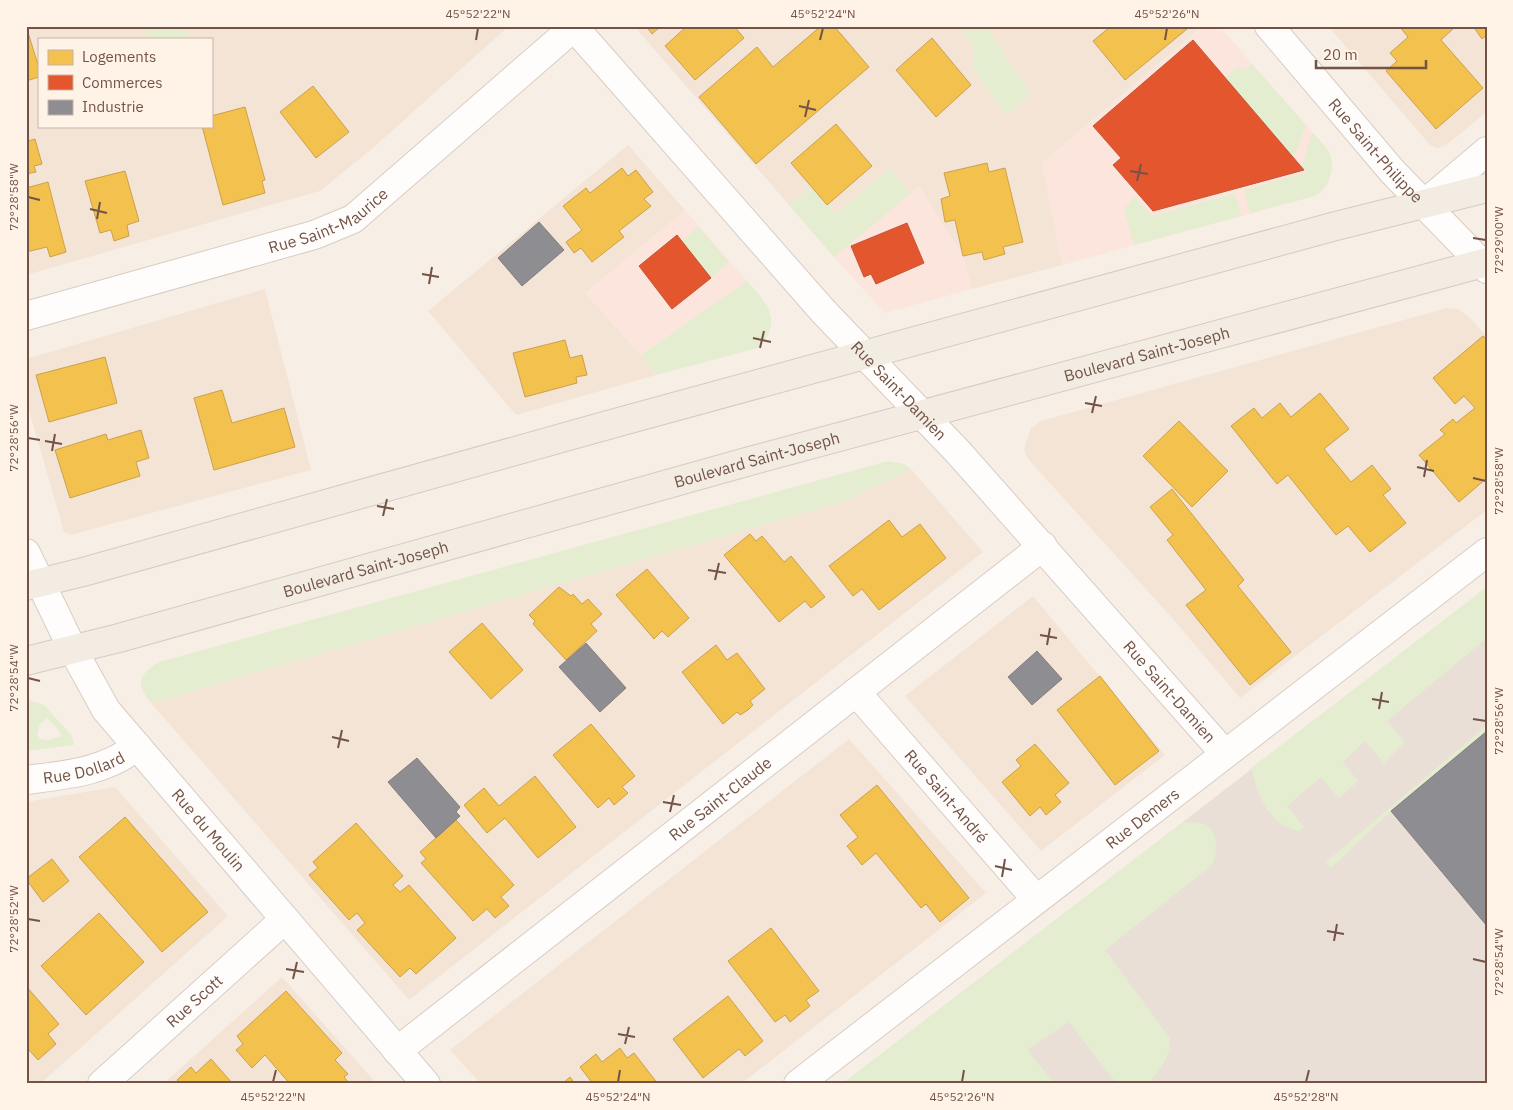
<svg xmlns="http://www.w3.org/2000/svg" width="1513" height="1110" viewBox="0 0 1513 1110" font-family="'IBM Plex Sans',sans-serif">
<style>
.residential{fill:#f3e4d6;fill-rule:evenodd}
.commercial{fill:#fbe5dc}
.industrial{fill:#e9dfd7}
.green{fill:#e4edd0;fill-rule:evenodd}
.homes{fill:#f2c14e;stroke:#cca04c}
.shops{fill:#e4572e;stroke:#c25636}
.industry{fill:#8d8d92;stroke:#867c7c}
.lines{fill:none;stroke-linecap:round;stroke-linejoin:round}
.minor-casing{stroke:#d8ccc5;stroke-width:30}
.major-casing{stroke:#d5cac4;stroke-width:30}
.minor{stroke:#fefdfb;stroke-width:28}
.major{stroke:#f2ece3;stroke-width:28}
.ticks{fill:none;stroke:#745347;stroke-width:2}
.labels{text-anchor:middle;dominant-baseline:central;stroke-width:5;stroke-linejoin:round;paint-order:stroke}
.street-label{font-size:16px;fill:#745347;stroke:#fff3e7}
.neatline{fill:none;stroke:#745347;stroke-width:2}
.ticks-label{font-size:12px;text-anchor:middle;fill:#745347}
</style>
<rect width="100%" height="100%" fill="#f7efe6"/>
<path class="residential" d="M26,26h483l-136,122 -53,43 -294,84zM39,39h172v87h-172z
M634,26h569l-161,137 20,102 -90,24 -9,-33 -44,-70 -85,71z
M1328,26h159v86l-42,34 -8,2 -7,-3z
M628,145l57,65 -100,83 56,62 15,20 -140,40 -88,-104z
M265,289l46,181 -241,65 -6,-3 -38,-132v-41z
M1447,308l11,1 9,6 20,21v174l-247,188 -67,-79 -145,-160 -4,-10 7,-21 10,-7z
M911,469l72,83 -574,448 -258,-297 694,-202z
M1033,596l132,159 -124,96 -136,-155z
M849,739l137,154 -245,191h-260l-31,-34z
M115,787l113,129 -188,168h-14v-282z
M282,977l95,107h-214z"/>
<path class="commercial" d="M1204,26h15l111,126 1,21 -3,10 -6,9 -7,4 -253,69 -20,-102z
M919,186l44,70 9,33 -87,24 -51,-56z
M685,210l62,71 -106,74 -56,-62z"/>
<path class="industrial" d="M1487,587v497h-645l341,-262z"/>
<path class="green" d="M144,26h38l10,13h-45z
M959,26h28l43,68 -24,21 -32,-45 -1,-24z
M1252,64l54,61 -12,32 -69,-79 11,-10 10,1z
M1312,132c5,6 12,12 16,19 10,14 0,37 -13,45l-65,17 -6,-23 63,-18 -5,-5z
M890,169l20,25 -76,63 -45,-52 22,-19 24,28z
M1235,193l6,23 -107,29 -10,-36 11,-12 17,19z
M698,227l31,35 -18,16 -29,-36z
M747,281c20,22 37,40 11,67l-102,27 -15,-20z
M888,461l16,3 7,5 -66,32 -694,202c-16,-19 -13,-28 8,-41z
M1487,587v51l-100,83 18,21 -21,21 -19,-22 -22,21 15,19 -19,18 -18,-22 -34,29 17,21 -5,4c-31,-6 -41,-36 -48,-63z
M26,699l18,6 28,31 2,9 -48,6zM47,718l9,9 6,9 -14,4 -8,-1 -3,-5 3,-10z
M1487,725v6l-96,80 -60,57 -5,-6z
M1183,822c6,1 16,0 21,2 16,8 13,28 8,41l-107,85 65,88c1,20 -10,31 -22,46h-31l-48,-62 -42,28 28,34h-213z"/>
<path class="homes" d="M26,26l13,42v9l-13,4z
M646,26h15l-9,8z
M687,26h47l10,12 -49,42 -30,-34z
M821,26h13l35,41 -113,97 -57,-67 58,-50 16,20z
M1111,26h73l3,3 -62,51 -32,-39z
M1399,26h57l-15,14 42,48 -47,41 -50,-58 11,-10 -7,-8 18,-16z
M1473,26h14v9l-5,4z
M932,38l39,47 -35,32 -40,-47z
M313,86l36,46 -33,26 -36,-46z
M245,107l20,73 -3,1 3,12 -42,12 -21,-79h9v-10z
M836,124l36,42 -45,39 -36,-42z
M26,133l2,8 7,-2 7,25 -8,2 2,6 -10,2z
M987,163l2,9 16,-4 18,74 -20,5 2,7 -21,6 -2,-8 -19,4 -8,-36 -10,2 -4,-23 9,-3 -6,-23z
M622,168l6,8 8,-6 17,22 -9,7 7,7 -32,25 5,6 -32,25 -11,-14 -7,5 -8,-11 16,-12 -19,-24 23,-18 4,5z
M125,171l14,50 -12,4 2,11 -15,5 -3,-11 -11,3 -15,-52z
M48,182l18,70 -16,5 -3,-10 -21,5v-64z
M1483,336l4,4v138l-28,24 -40,-47 26,-21 -5,-4 13,-11 3,4 19,-15 -11,-12 -9,8 -22,-26z
M565,340l5,18 12,-3 5,20 -11,2 1,6 -52,14 -12,-44z
M105,357l12,46 -68,19 -13,-47z
M222,390l10,33 52,-15 11,39 -81,23 -20,-72z
M1320,393l29,36 -25,20 27,33 21,-17 19,24 -8,6 23,28 -36,29 -22,-26 -12,9 -48,-60 -11,9 -46,-58 23,-18 8,10 18,-15 11,14z
M1179,421l49,50 -36,36 -49,-51z
M141,430l8,28 -13,4 4,14 -70,22 -15,-48 51,-16 2,6z
M1172,489l72,91 -6,6 53,66 -41,33 -64,-80 20,-15 -39,-50 6,-5 -23,-28z
M889,520l13,17 18,-13 26,34 -67,52 -17,-21 -9,7 -24,-30z
M750,534l6,7 6,-5 22,26 7,-6 34,41 -14,11 -6,-7 -26,21 -55,-67z
M647,569l42,49 -21,19 -6,-6 -8,8 -38,-44z
M559,587l12,9 2,-2 9,10 6,-5 14,15 -11,10 6,7 -31,29 -33,-36 2,-3 -6,-6z
M482,623l41,47 -32,29 -42,-47z
M716,645l11,15 10,-7 28,36 -15,12 3,4 -5,5 -8,5 -3,-3 -14,12 -41,-52z
M1100,676l59,75 -44,34 -58,-75z
M591,724l44,52 -13,11 6,6 -14,12 -5,-7 -11,10 -45,-53z
M1035,744l34,39 -14,12 6,7 -8,7 -7,6 -6,-8 -10,9 -28,-34 19,-16 -5,-6z
M535,776l41,51 -38,31 -33,-40 -18,15 -23,-28 20,-17 15,18z
M877,785l92,113 -29,24 -14,-18 -5,4 -45,-55 -14,12 -15,-19 11,-9 -18,-22z
M125,817l83,95 -46,40 -83,-95z
M456,820l58,65 -13,12 8,9 -14,12 -8,-9 -14,12 -52,-58 5,-4 -6,-7z
M356,823l47,53 -10,9 7,7 9,-7 47,53 -40,36 -6,-6 -10,9 -43,-47 8,-7 -8,-10 -8,7 -40,-45 9,-7 -5,-6z
M52,859l17,22 -26,21 -17,-23z
M99,913l45,49 -58,53 -45,-49z
M771,928l48,63 -13,9 4,6 -20,16 -5,-7 -10,7 -47,-61z
M26,986l33,38 -11,10 8,10 -18,16 -9,-10 -3,3z
M286,991l56,62 -7,7 13,14 -4,3 6,7h-60l-25,-29 -13,13 -16,-18 7,-6 -6,-8z
M728,996l35,45 -18,15 -6,-7 -36,29 -30,-39z
M620,1048l7,10 7,-5 24,31h-65l-13,-17 16,-13 6,8z
M211,1059l22,25h-53l-3,-4 14,-13 5,6z
M570,1077l5,7h-13z"/>
<path class="shops" d="M1193,40l111,130 -151,41 -40,-46 8,-7 -28,-32z
M907,223l17,40 -48,21 -5,-10 -7,3 -13,-31z
M677,235l34,43 -39,31 -33,-43z"/>
<path class="industry" d="M539,222l25,28 -42,36 -24,-28z
M586,643l40,45 -26,24 -41,-45z
M1037,651l25,28 -30,26 -24,-28z
M1487,731v195l-96,-115z
M417,758l43,49 -4,5 4,4 -24,22 -48,-56z"/>
<g class="lines">
<g class="minor-casing">
<g id="minor">
<path id="s1" d="M573,26l250,285 136,142 266,301"/>
<path id="s2" d="M1269,26l123,145 95,98"/>
<path d="M1423,205l64,-54"/>
<path id="s3" d="M26,316l288,-81 39,-16 221,-192"/>
<path id="s4" d="M26,553l47,97 33,60 320,374"/>
<path id="s5" d="M856,692l180,207"/>
<path id="s6" d="M26,780c39,-5 80,-8 111,-34"/>
<path id="s7" d="M397,1051l646,-505"/>
<path id="s8" d="M102,1084l183,-165"/>
<path id="s9" d="M798,1084l689,-532"/>
</g>
</g>
<g class="major-casing">
<g id="major">
<path d="M26,586l57,-14 525,-147 724,-198 155,-39"/>
<path id="s10" d="M26,661l93,-23 631,-177 737,-199"/>
</g>
</g>
<use href="#minor" class="minor"/>
<use href="#major" class="major"/>
</g>
<path class="ticks" d="M476,40l2,-12M820,40l3,-12M1165,40l2,-12M799,106l17,4M805,117l4,-17M1130,171l18,3M1137,181l4,-17M28,197l12,3M90,209l17,4M97,219l3,-17M1473,238l13,2M422,274l17,3M429,284l3,-17M753,338l18,4M760,348l4,-17M1085,403l17,3M1092,413l4,-17M28,438l12,2M45,441l17,3M52,451l3,-17M1417,467l17,4M1424,477l3,-17M1473,478l13,3M377,506l17,3M383,516l4,-17M708,570l18,3M715,580l4,-17M1040,635l17,3M1047,645l3,-17M28,678l12,3M1372,699l17,3M1379,709l3,-17M1473,719l13,2M332,737l17,4M338,748l4,-18M663,802l18,3M670,812l4,-17M995,866l17,4M1002,877l3,-18M28,919l12,2M1327,931l17,3M1334,941l3,-17M1473,959l13,3M286,969l18,3M293,979l4,-17M618,1034l17,3M625,1044l4,-17M273,1082l3,-12M618,1082l2,-12M962,1082l2,-12M1306,1082l3,-12"/>
<g class="labels">
<g class="street-label">
<text stroke="none"><textPath href="#s2" startOffset="164">Rue Saint-Philippe</textPath></text>
<text stroke="none"><textPath href="#s3" startOffset="318">Rue Saint-Maurice</textPath></text>
<text stroke="none"><textPath href="#s10" startOffset="1162">Boulevard Saint-Joseph</textPath></text>
<text stroke="none"><textPath href="#s1" startOffset="489">Rue Saint-Damien</textPath></text>
<text stroke="none"><textPath href="#s10" startOffset="758">Boulevard Saint-Joseph</textPath></text>
<text stroke="none"><textPath href="#s10" startOffset="352">Boulevard Saint-Joseph</textPath></text>
<text stroke="none"><textPath href="#s1" startOffset="894">Rue Saint-Damien</textPath></text>
<text stroke="none"><textPath href="#s6" startOffset="59">Rue Dollard</textPath></text>
<text stroke="none"><textPath href="#s5" startOffset="138">Rue Saint-André</textPath></text>
<text stroke="none"><textPath href="#s7" startOffset="410">Rue Saint-Claude</textPath></text>
<text stroke="none"><textPath href="#s9" startOffset="435">Rue Demers</textPath></text>
<text stroke="none"><textPath href="#s4" startOffset="334">Rue du Moulin</textPath></text>
<text stroke="none"><textPath href="#s8" startOffset="124">Rue Scott</textPath></text>
</g>
</g>
<rect width="1513" height="1110" fill="none" stroke="#fff3e7" stroke-width="55"/>
<rect x="38" y="38" width="175" height="90" fill="#fff3e7" stroke="#c7b3a7"/>
<rect x="48" y="50" width="25" height="15" fill="#f2c14e" stroke="#c7b3a7"/>
<text x="82" y="62" font-size="15" fill="#745347">Logements</text>
<rect x="48" y="75" width="25" height="15" fill="#e4572e" stroke="#c7b3a7"/>
<text x="82" y="88" font-size="15" fill="#745347">Commerces</text>
<rect x="48" y="100" width="25" height="15" fill="#8d8d92" stroke="#c7b3a7"/>
<text x="82" y="112" font-size="15" fill="#745347">Industrie</text>
<path d="M1316 60v8h110v-8" fill="none" stroke="#745347" stroke-width="2.5"/>
<text x="1323" y="60" font-size="15" fill="#745347" stroke="#fff3e7" stroke-width="4" paint-order="stroke">20 m</text>
<rect x="28" y="28" width="1458" height="1054" class="neatline"/>
<g class="ticks-label">
<text x="478" y="18">45°52'22"N</text>
<text x="823" y="18">45°52'24"N</text>
<text x="1167" y="18">45°52'26"N</text>
<text transform="translate(14 197) rotate(-90)" y="4">72°28'58"W</text>
<text transform="translate(1499 240) rotate(-90)" y="4">72°29'00"W</text>
<text transform="translate(14 438) rotate(-90)" y="4">72°28'56"W</text>
<text transform="translate(1499 481) rotate(-90)" y="4">72°28'58"W</text>
<text transform="translate(14 678) rotate(-90)" y="4">72°28'54"W</text>
<text transform="translate(1499 721) rotate(-90)" y="4">72°28'56"W</text>
<text transform="translate(14 919) rotate(-90)" y="4">72°28'52"W</text>
<text transform="translate(1499 962) rotate(-90)" y="4">72°28'54"W</text>
<text x="273" y="1101">45°52'22"N</text>
<text x="618" y="1101">45°52'24"N</text>
<text x="962" y="1101">45°52'26"N</text>
<text x="1306" y="1101">45°52'28"N</text>
</g>
</svg>
